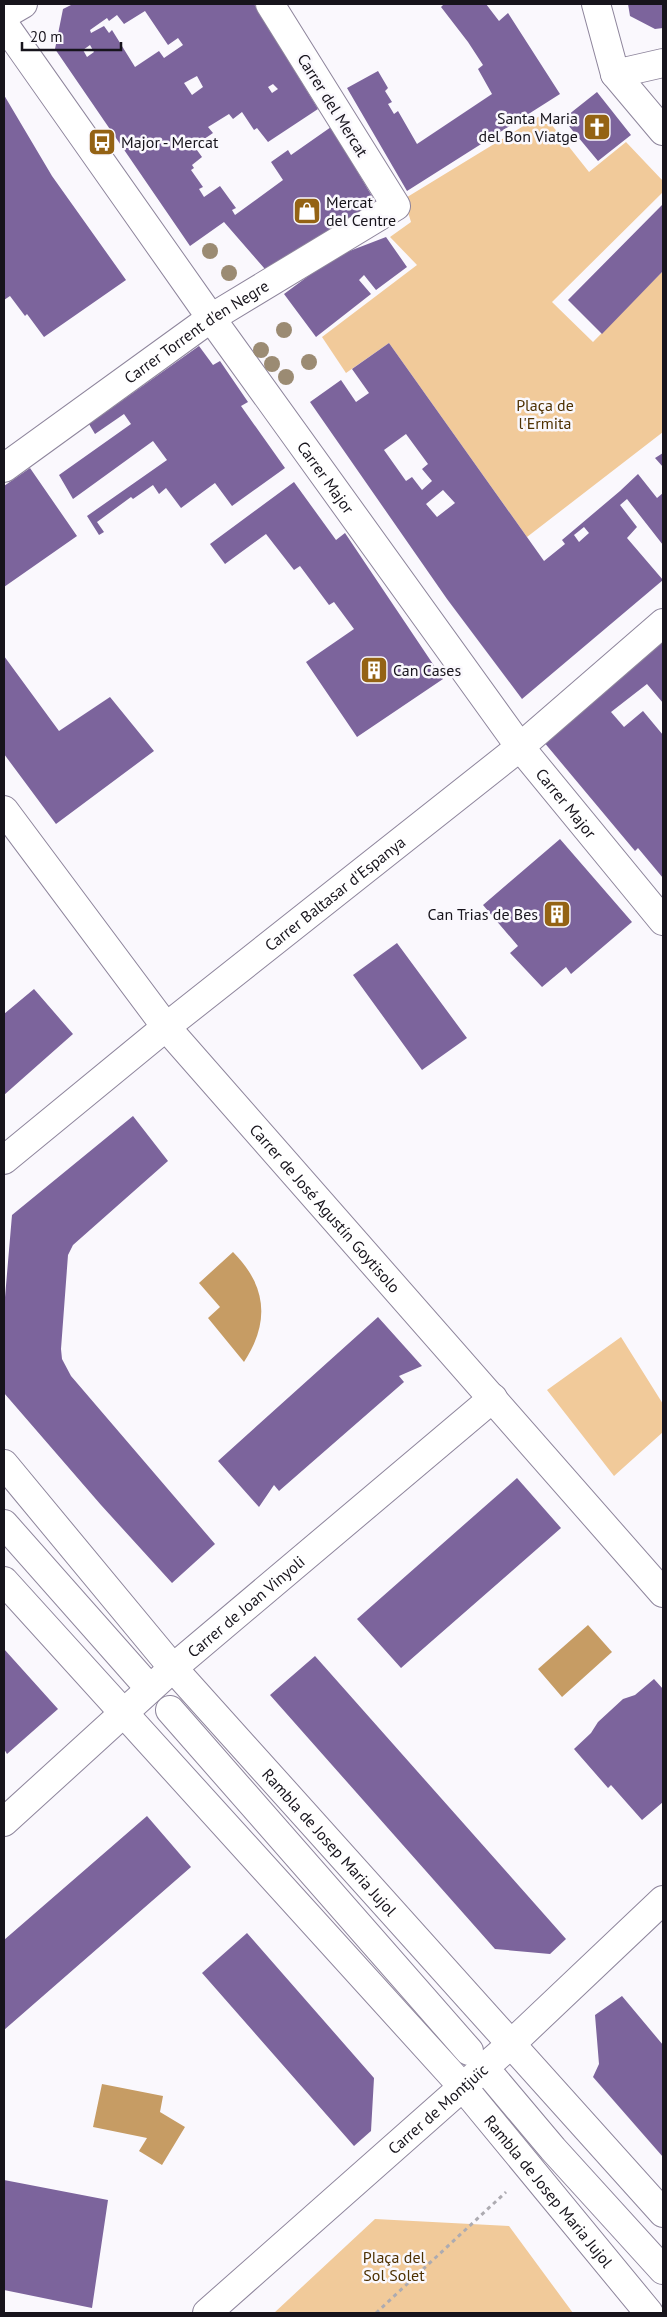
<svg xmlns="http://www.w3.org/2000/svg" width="667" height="2317" viewBox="0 0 667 2317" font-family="'PT Sans',sans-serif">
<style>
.green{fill:#f1ca9a}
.water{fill:#c69c64}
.building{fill:#7c649c;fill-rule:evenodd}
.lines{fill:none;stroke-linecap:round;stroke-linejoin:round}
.pedestrian-casing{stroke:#8e859c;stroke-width:30}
.minor-casing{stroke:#8e859c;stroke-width:30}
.tertiary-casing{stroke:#8e859c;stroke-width:30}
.path{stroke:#adabb1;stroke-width:3;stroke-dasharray:4 4;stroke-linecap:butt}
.pedestrian{stroke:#fff;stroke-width:28}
.minor{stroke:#fff;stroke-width:28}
.tertiary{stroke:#fff;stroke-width:28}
.tree{fill:#9b8b73}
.labels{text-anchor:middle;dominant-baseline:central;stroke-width:5;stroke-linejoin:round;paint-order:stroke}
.street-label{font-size:16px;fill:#17141c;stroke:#faf8fd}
.poi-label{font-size:16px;fill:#17141c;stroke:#faf8fd;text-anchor:start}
.park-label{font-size:16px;fill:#4e3102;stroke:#faf8fd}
</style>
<rect width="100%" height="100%" fill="#faf8fd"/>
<path class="green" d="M543,114l46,58 37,-30 37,39v11l-111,110 41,40 70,-71v161l-136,105 -138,-194 -43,30 -24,-36 95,-72 -27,-28 21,-15 -7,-23z
M621,1337l42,67v28l-49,44 -67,-86z
M375,2219l134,7 64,87h-299z"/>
<path class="water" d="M233,1252c34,34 37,70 11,110l-36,-44 12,-11 -21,-24z
M588,1625l24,27 -50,45 -24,-28z
M102,2084l61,12 -3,16 25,15 -23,38 -23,-14 8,-13 -54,-11z"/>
<path class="building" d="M73,4h181l64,105 -50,33 -11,-14 -3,2 -12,-18 -9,7 -4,-5 -21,13 5,6 -19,13 8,11 -10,8 2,3 -3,2 12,17 -4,2 5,8 16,-11 16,22 -4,2 3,5 48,-35 -12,-18 17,-12 3,5 40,-28 48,81 -108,68 -47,-54 -34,24 -135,-197 8,-40zM145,11l23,34 10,-7 5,7 -19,13 -5,-7 -24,16 -23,-37 -3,3 -5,-7 -13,7 -1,-3 17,-12 2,3 8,-6 7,9zM90,45l4,7 -7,5 -4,-7zM197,76l6,11 -11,8 -8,-12zM273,84l5,5 -6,4 -4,-6z
M444,4h42l13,17 9,-8 52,81 -153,97 -60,-103 31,-17 10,17 -3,3 7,11 -4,2 6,10 4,-3 19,33 75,-50 -14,-25 5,-4 -15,-23 -27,-35z
M628,4h35v24l-8,1 -25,-13z
M597,92l34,43 -33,26 -35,-42z
M4,95l48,81 74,104 -82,57 -17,-23 -2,2 -15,-20 -6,4z
M663,204v67l-61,63 -34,-34z
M386,237l21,30 -31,23 -12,-15 -5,5 12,14 -55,43 -32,-43 50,-37z
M389,343l155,218 21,-17 -3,-4 58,-49 18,-17 19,24 6,-5v52l-36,-46 -7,6 17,22 -10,11 36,42 -141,119 -75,-100 -137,-197 31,-22 15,22 13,-9 -17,-24zM406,434l22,30 -6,5 10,12 -10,9 -10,-13 -6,4 -22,-31zM443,490l12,13 -18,14 -11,-13zM584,527l5,6 -10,9 -5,-7z
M199,346l14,19 7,-4 28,41 -7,4 44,62 -53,38 -17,-23 -34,25 -15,-20 -7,6 -6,-9 -20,14 -2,-2 -34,25 7,10 -5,3 -12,-19 80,-56 -14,-19 -80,58 -14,-24 72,-51 -7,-10 -29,20 -6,-10z
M663,453v14l-8,-9z
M30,468l47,68 -73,51v-101z
M294,482l42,58 9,-7 98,146 -86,58 -51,-75 48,-33 -20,-27 -5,3 -29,-39 -6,4 -28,-36 -41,30 -15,-20z
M663,642v61l-16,-19 -36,28 13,15 19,-16 20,24v143l-25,-30 -3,3 -92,-110z
M4,656l55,75 51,-34 44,54 -98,73 -52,-70z
M560,839l72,83 -61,52 -5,-7 -24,20 -32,-34 8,-7 -35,-41z
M397,943l70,95 -45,32 -69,-95z
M34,989l39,45 -69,61v-81z
M133,1116l35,45 -95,84 -5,10 -7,94 1,10 9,17 144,168 -43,39 -71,-78 -97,-112v-84l8,-94z
M378,1317l44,49 -23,10 5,6 -125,109 -5,-6 -15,22 -41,-46z
M517,1478l44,50 -160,140 -44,-49z
M4,1649l54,60 -51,45 -3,-5z
M315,1656l251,283 -16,15 -55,-5 -225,-254z
M654,1679l9,10v113l-21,18 -31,-35 -3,3 -34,-39 17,-16 7,-11 25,-23 12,-4z
M147,1816l44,51 -187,163v-90z
M247,1933l127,145 -3,53 -17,15 -152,-173z
M622,1996l41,49v112l-70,-80 6,-13 -4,-49z
M4,2180l104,20 -16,108 -88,-18z"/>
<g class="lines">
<g class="pedestrian-casing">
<path id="pedestrian" d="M615,74l48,57
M4,1524l139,157
M170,1710l299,341
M494,2079l59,70 110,121"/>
</g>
<g class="minor-casing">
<g id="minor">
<path d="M596,4l19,70 48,-11"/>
<path d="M4,15l19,-11"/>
<path id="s1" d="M4,468l207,-150 185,-112 -126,-202"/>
<path id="s2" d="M4,810l162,217 497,566"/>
<path id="s3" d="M4,1160l162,-133 354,-280 143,-124"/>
<path id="s4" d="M4,1822l169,-154 320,-270"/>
<path id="s5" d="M207,2313l303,-268 153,-145"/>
</g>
</g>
<g class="tertiary-casing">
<g id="tertiary">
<path id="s6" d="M4,24l207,294 309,429 143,174"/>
<path id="s7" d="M4,1464l169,204 490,545"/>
<path id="s8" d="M4,1581l458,505 187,227"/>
</g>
</g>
<path class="path" d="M376,2313l130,-121"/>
<use href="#pedestrian" class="pedestrian"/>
<use href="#minor" class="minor"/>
<use href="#tertiary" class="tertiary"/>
</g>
<g class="tree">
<circle cx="210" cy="251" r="8"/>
<circle cx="229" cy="273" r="8"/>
<circle cx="284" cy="330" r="8"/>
<circle cx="261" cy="350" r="8"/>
<circle cx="309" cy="362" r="8"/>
<circle cx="272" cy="364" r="8"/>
<circle cx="286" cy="377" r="8"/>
</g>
<defs>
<g id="church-square" transform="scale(1.4375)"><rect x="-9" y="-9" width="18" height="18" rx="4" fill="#946314" stroke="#faf8fd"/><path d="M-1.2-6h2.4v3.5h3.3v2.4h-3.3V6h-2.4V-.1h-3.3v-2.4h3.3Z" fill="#fff"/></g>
<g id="bus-square" transform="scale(1.4375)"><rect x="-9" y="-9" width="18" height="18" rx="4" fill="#946314" stroke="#faf8fd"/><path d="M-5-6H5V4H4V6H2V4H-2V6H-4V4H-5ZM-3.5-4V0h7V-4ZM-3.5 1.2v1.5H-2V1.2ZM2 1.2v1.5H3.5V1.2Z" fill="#fff"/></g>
<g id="shop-square" transform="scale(1.4375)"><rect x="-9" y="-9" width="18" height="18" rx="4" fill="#946314" stroke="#faf8fd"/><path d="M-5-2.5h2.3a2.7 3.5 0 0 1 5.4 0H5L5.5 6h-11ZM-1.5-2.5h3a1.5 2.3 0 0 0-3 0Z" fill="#fff"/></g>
<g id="building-square" transform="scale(1.4375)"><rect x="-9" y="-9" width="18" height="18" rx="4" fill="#946314" stroke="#faf8fd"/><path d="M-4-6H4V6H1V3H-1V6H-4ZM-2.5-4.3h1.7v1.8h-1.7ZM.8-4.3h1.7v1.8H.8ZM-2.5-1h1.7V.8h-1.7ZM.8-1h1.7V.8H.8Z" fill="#fff"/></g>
</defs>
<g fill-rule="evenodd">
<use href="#church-square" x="597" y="127"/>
<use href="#bus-square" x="102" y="142"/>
<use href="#shop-square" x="307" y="211"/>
<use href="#building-square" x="374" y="670"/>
<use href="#building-square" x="557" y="914"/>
</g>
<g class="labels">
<g class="street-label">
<text transform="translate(333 105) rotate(58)">Carrer del Mercat</text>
<text stroke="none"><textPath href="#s1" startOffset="236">Carrer Torrent d'en Negre</textPath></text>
<text stroke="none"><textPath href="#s6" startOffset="556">Carrer Major</textPath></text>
<text stroke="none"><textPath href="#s6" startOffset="961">Carrer Major</textPath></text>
<text stroke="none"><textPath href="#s3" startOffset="425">Carrer Baltasar d'Espanya</textPath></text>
<text stroke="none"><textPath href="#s2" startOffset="512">Carrer de José Agustín Goytisolo</textPath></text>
<text stroke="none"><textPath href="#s4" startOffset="324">Carrer de Joan Vinyoli</textPath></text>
<text stroke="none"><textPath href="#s7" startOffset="499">Rambla de Josep Maria Jujol</textPath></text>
<text stroke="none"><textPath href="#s5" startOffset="308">Carrer de Montjuïc</textPath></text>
<text stroke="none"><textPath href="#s8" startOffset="818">Rambla de Josep Maria Jujol</textPath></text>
</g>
<g class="poi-label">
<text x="578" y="118" text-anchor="end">Santa Maria<tspan x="578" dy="18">del Bon Viatge</tspan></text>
<text x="121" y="142">Major - Mercat</text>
<text x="326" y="202">Mercat<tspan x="326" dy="18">del Centre</tspan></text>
<text x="393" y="670">Can Cases</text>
<text x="538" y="914" text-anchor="end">Can Trias de Bes</text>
</g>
<g class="park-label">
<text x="545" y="405">Plaça de<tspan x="545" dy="18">l'Ermita</tspan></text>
<text x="394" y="2257">Plaça del<tspan x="394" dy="18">Sol Solet</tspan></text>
</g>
</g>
<rect width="667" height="2317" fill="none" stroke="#17141c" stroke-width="10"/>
<path d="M22 42v8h99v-8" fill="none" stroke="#17141c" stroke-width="2.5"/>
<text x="30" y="42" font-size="15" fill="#17141c" stroke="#faf8fd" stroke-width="4" paint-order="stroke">20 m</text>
</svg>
